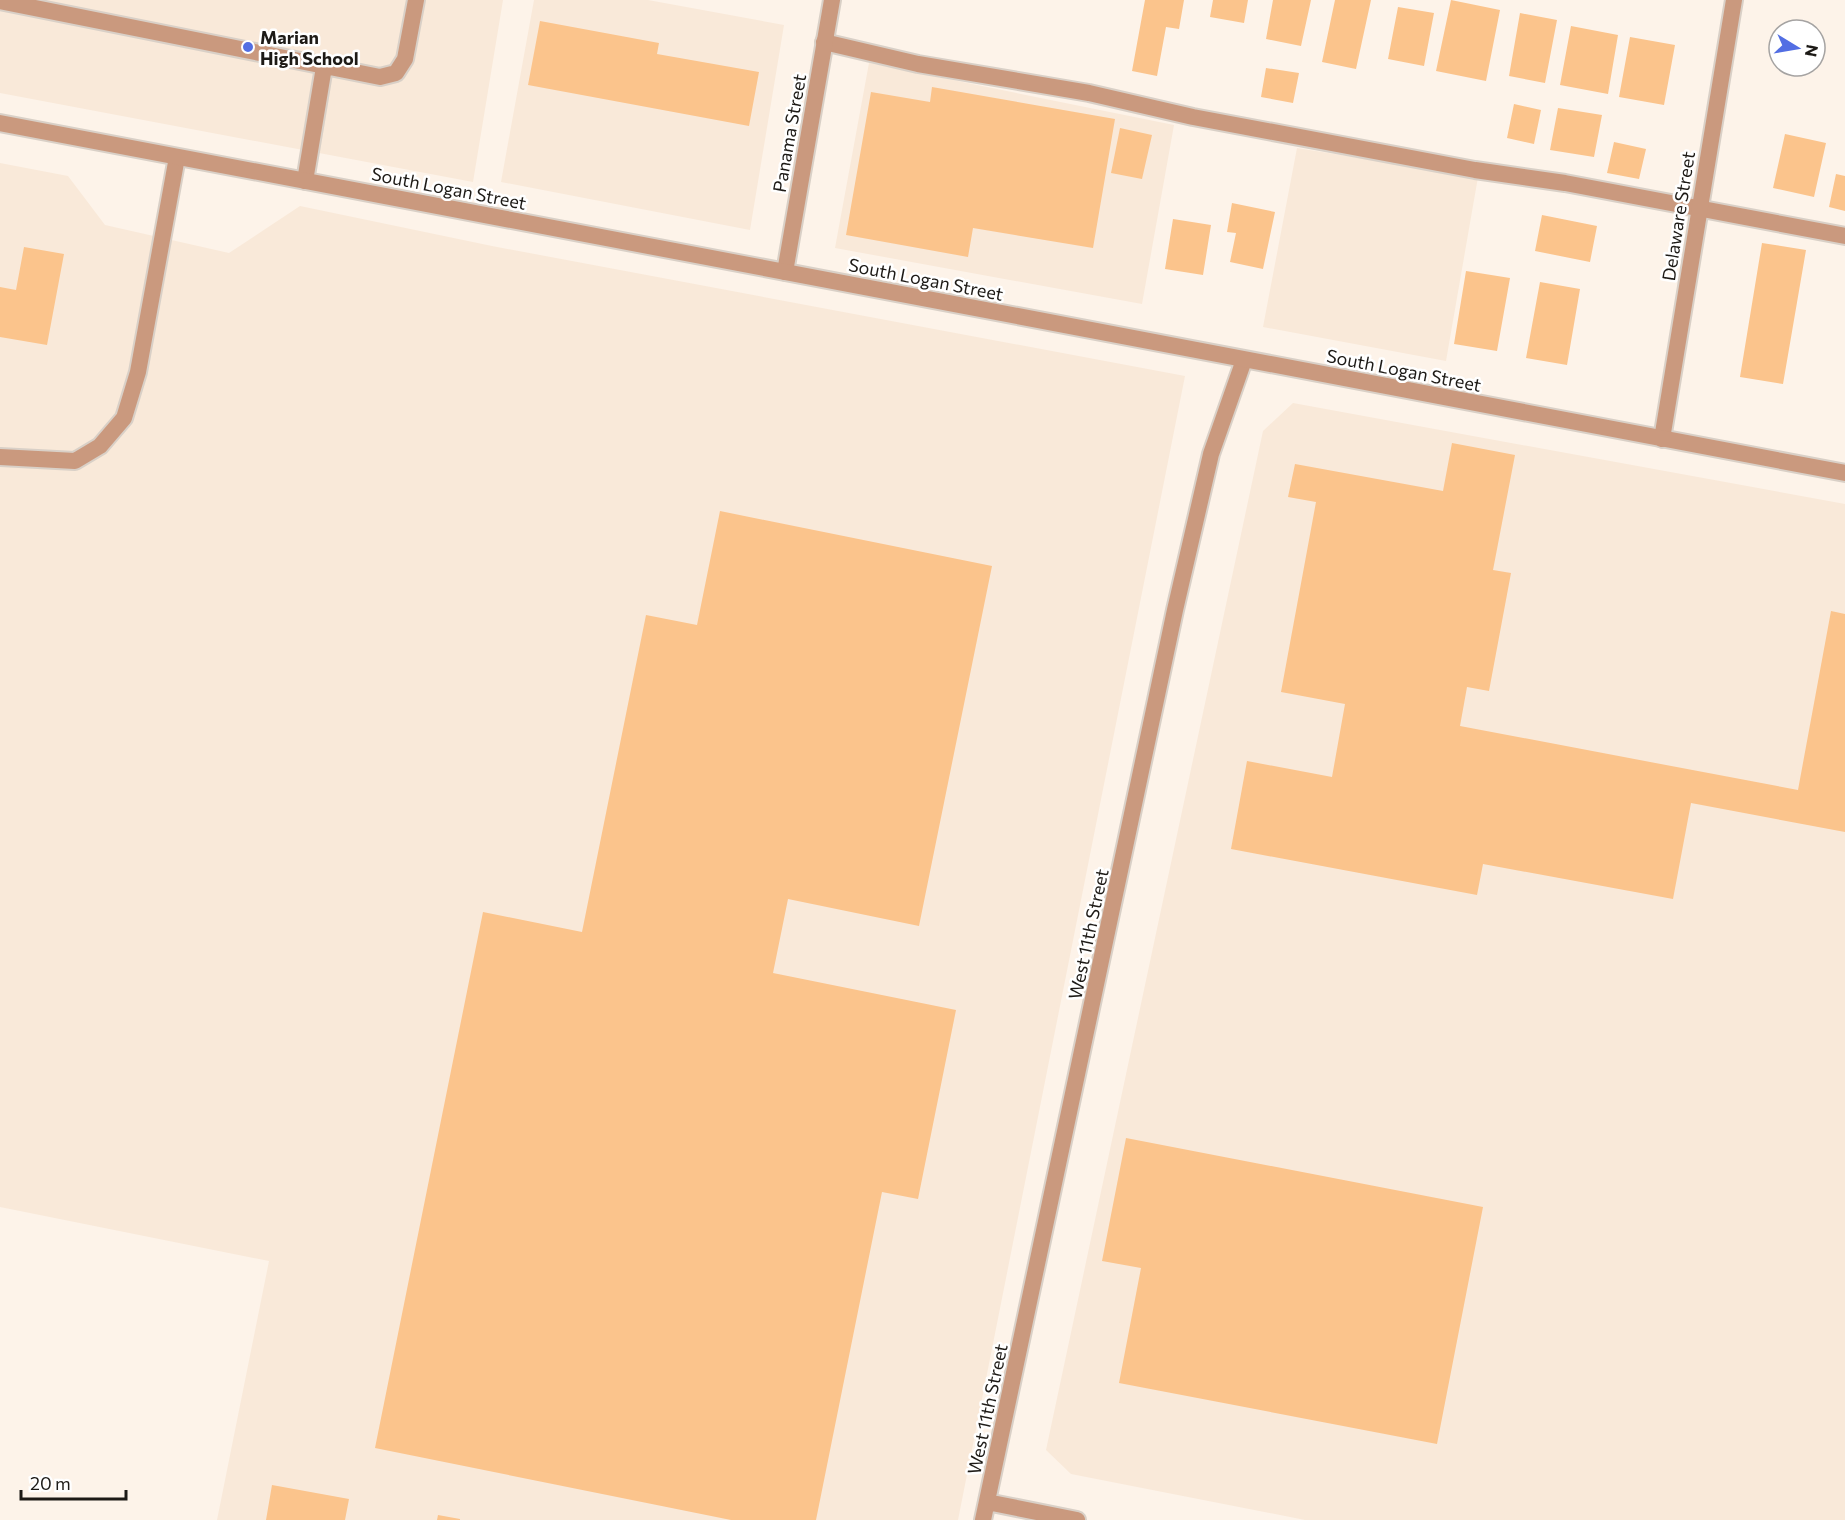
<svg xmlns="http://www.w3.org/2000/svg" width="1845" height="1520" viewBox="0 0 1845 1520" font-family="Commissioner,sans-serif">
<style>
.built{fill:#f9e9d9}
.building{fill:#fbc48c}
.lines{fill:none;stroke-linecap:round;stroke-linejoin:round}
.service-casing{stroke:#d9d0c7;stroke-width:20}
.minor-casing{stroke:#d9d0c7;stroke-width:20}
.tertiary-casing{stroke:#d9d0c7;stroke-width:20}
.service{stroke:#ca997e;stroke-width:16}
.minor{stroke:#ca997e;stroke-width:16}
.tertiary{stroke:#ca997e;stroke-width:16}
.poi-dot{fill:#526ee3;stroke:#fff;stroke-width:2}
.labels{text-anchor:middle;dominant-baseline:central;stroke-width:5;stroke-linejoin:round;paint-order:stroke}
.poi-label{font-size:18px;font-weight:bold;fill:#1d1a16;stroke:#fff;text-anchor:start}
.street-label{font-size:18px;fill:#1d1a16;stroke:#fff}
</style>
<rect width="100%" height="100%" fill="#fdf3e9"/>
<path class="built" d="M0,0h503l-30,182 -473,-89z
M534,0h114l136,25 -34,205 -249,-48z
M869,63l305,62 -32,179 -307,-56z
M1297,148l181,29 -32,184 -183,-34z
M0,163l68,13 37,49 124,28 71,-47 192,40 693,130 -227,1144h-741l52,-259 -269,-54z
M1293,403l552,101v1016h-540l-234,-46 -25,-24 217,-1019z"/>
<path class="building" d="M1145,0h39l-5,29 -13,-2 -9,49 -25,-5z
M1213,0h35l-4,23 -34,-6z
M1273,0h38l-10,46 -35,-7z
M1335,0h36l-15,69 -34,-7z
M1451,0l49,10 -14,71 -50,-10z
M1398,7l36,6 -10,53 -36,-7z
M1520,13l37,7 -12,63 -36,-7z
M540,21l119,22 -2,11 102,18 -10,54 -221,-41z
M1571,26l47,9 -10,59 -48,-9z
M1630,37l45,8 -11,60 -45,-8z
M1266,68l33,5 -6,30 -32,-6z
M932,87l183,32 -22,129 -120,-20 -5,29 -122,-22 25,-143 59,10z
M1514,104l27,6 -7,34 -27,-6z
M1558,108l44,7 -8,42 -44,-7z
M1120,128l32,7 -10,44 -31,-6z
M1785,134l41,9 -12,54 -41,-9z
M1614,142l32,7 -7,30 -32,-6z
M1836,174l9,2v35l-16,-4z
M1232,203l43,9 -12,57 -33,-7 6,-29 -9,-1z
M1542,215l55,11 -7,36 -55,-11z
M1173,219l38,6 -8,50 -38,-6z
M1762,243l44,7 -23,134 -43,-7z
M24,247l40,7 -17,91 -47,-8v-50l16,3z
M1466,271l44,7 -13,73 -43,-7z
M1540,282l40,7 -13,76 -41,-7z
M1452,443l63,12 -22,115 18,3 -22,118 -22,-4 -7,39 338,64 33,-179 14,3v218l-154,-29 -18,96 -190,-35 -6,31 -246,-46 16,-88 85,16 13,-73 -64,-12 35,-190 -28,-5 7,-33 148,27z
M720,511l272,55 -73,360 -131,-27 -15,74 183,37 -38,189 -36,-7 -66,328h-85l-356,-72 108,-536 99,20 64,-317 51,10z
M1126,1138l357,69 -46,237 -318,-61 22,-115 -39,-7z
M272,1485l77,14 -4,21h-79z
M438,1515l22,4v1h-23z"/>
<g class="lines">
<g class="service-casing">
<path id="service" d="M0,1l380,76 16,-4 9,-14 11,-59
M824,42l94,22 171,29 104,24 282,53 90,13 280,53
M305,181l19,-114
M0,457l75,4 25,-15 24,-28 14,-46 39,-215"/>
</g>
<g class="minor-casing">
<path id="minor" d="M785,272l47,-272
M1662,439l72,-439
M987,1502l90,18
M983,1520l192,-910 36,-156 33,-94"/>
</g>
<g class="tertiary-casing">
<path id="tertiary" d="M0,123l1845,350"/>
</g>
<use href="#service" class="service"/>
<use href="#minor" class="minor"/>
<use href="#tertiary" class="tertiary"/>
</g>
<circle class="poi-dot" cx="248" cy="47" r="6"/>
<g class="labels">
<g class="poi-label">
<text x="260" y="37">Marian<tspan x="260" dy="21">High School</tspan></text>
</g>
<g class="street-label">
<text transform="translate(789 133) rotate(-80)">Panama Street</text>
<text transform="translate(449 188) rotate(11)">South Logan Street</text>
<text transform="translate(1678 216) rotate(-81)">Delaware Street</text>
<text transform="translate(926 279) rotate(11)">South Logan Street</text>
<text transform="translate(1404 370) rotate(11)">South Logan Street</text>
<text transform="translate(1088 934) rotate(-78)">West 11th Street</text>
<text transform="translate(987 1409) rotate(-78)">West 11th Street</text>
</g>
</g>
<g transform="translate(1797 48) rotate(101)"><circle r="28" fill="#ffffff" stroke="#a5a3a2" stroke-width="1.5"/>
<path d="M0-4.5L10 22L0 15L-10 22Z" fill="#526ee3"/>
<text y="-9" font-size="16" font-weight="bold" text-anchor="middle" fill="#1d1a16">N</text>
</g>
<path d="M21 1490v9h105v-9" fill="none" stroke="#1d1a16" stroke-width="3"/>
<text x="30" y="1490" font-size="18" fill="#1d1a16" stroke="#ffffff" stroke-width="4.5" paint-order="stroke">20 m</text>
</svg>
